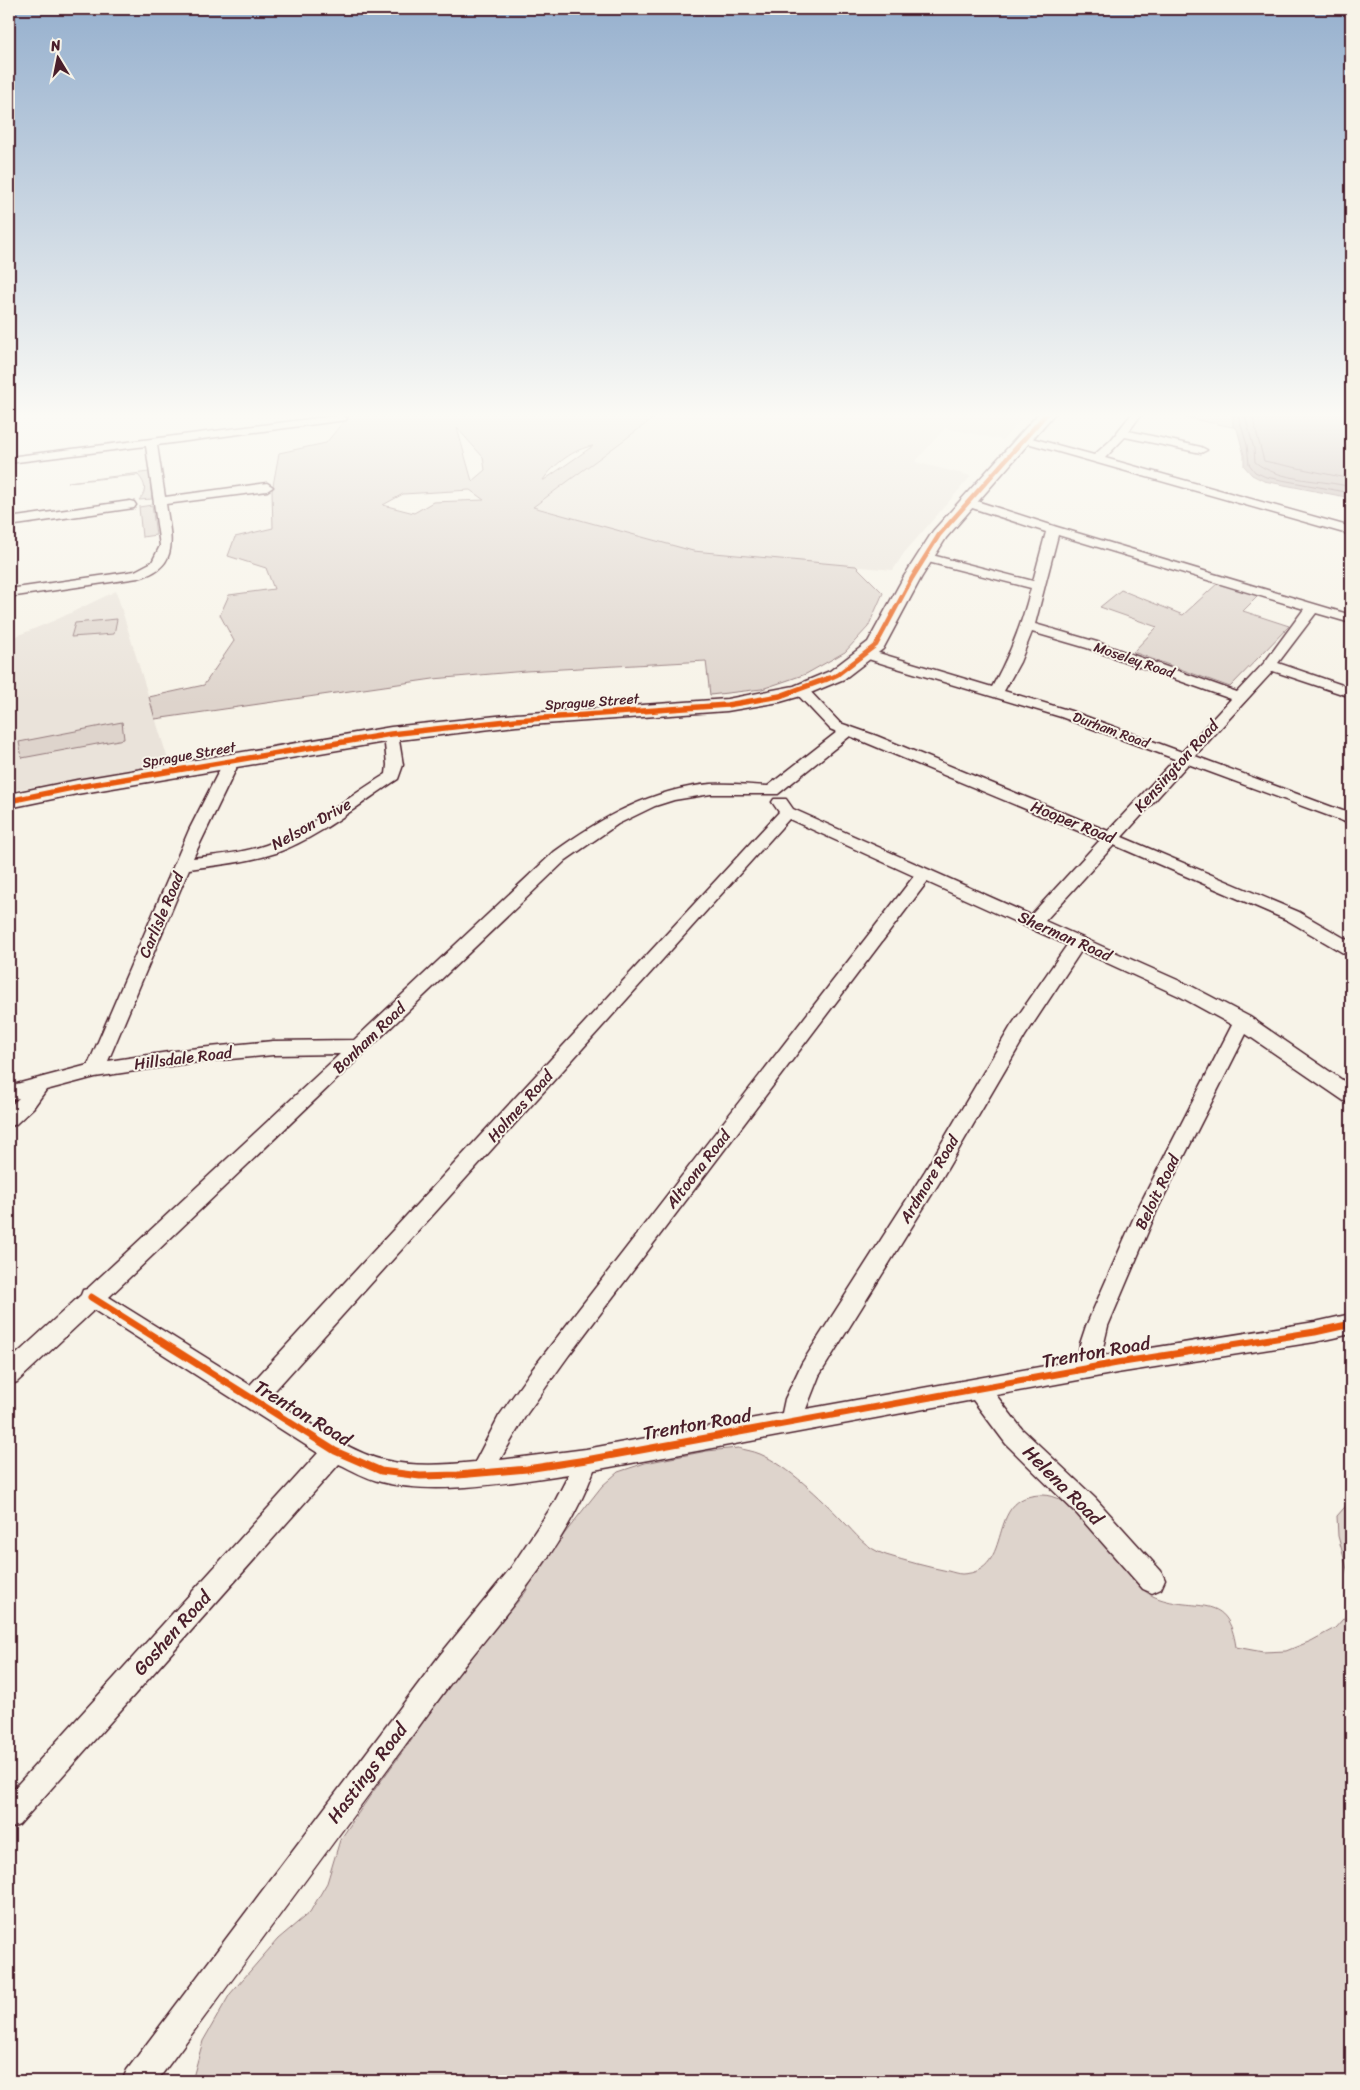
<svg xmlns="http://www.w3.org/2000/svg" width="1360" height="2090" viewBox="0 0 1360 2090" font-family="Sriracha,sans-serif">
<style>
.built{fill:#eae3da}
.green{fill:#ded4cc;stroke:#947a7c;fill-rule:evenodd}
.water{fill:#bcaaa7;stroke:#8e7275}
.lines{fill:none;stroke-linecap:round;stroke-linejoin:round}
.shore{stroke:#78575d;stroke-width:1}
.minor-casing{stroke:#4a1f2b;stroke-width:3}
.secondary-casing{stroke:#4a1f2b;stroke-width:3}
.minor{fill:#f7f3e8;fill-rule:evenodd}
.secondary{fill:#f7f3e8;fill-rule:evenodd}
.cycleway-far2-casing{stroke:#f7f3e8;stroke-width:6}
.cycleway-far1-casing{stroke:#f7f3e8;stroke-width:8}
.cycleway-casing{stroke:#f7f3e8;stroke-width:10}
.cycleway-far2{stroke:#e8590c;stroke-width:4.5}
.cycleway-far1{stroke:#e8590c;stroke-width:5.5}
.cycleway{stroke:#e8590c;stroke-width:7}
.labels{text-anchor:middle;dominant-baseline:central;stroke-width:4;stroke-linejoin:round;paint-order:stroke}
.far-street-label{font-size:14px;fill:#4a1f2b;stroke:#f7f3e8}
.street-label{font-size:16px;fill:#4a1f2b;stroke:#f7f3e8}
.near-street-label{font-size:19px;fill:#4a1f2b;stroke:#f7f3e8}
</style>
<rect width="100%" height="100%" fill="#f7f3e8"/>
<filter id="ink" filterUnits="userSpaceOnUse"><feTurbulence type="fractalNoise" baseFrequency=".02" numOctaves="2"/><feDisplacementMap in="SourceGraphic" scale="10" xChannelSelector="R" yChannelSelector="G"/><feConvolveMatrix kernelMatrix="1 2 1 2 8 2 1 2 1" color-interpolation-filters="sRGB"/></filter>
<g filter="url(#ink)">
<path class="built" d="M662,412h361l4,1 -24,27 -58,-12 -30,34 56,14 -67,77 -11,17 -200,-19 -161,-44z
M116,591l53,172 -160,28v-152l49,-20z"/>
<path class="green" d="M351,412h311l-129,95 160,44 163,15 27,27 -15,34 -23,25 -39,22 -44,15 -52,6 -4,-34 -180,10 -93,8 -278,40 -6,-22 55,-12 30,-44 -14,-26 9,-20 45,-6 -8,-21 -38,-12 7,-19 38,-9 -1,-37 7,-38 47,-10zM457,428l26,29 2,13 -13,11zM593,446l-49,34h-1c10,-15 32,-32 50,-34zM470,490l14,10 -51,2 -19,11 -31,-8 20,-11z
M1157,412h76v15z
M149,472l3,27 -13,1c8,-9 7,-16 -1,-25l-70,7z
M152,505l4,30 -14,2 -3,-30z
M1219,582l40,13 -16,16 46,15 -59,61 -97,-35 24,-25 -57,-20 21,-17 62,25z
M117,619l-3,15 -43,3 4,-14z
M122,722l2,17 -102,19 -3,-16z
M738,1448c7,2 15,3 22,6 28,12 61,44 82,66 14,14 23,28 44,35 20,6 41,12 62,16 4,1 10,3 14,3 55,-2 21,-79 80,-79 26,0 55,34 70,53 15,20 22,42 48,51 39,13 68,-7 76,48l27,5 23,-1 25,-10 24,-13 16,-18v471h-1159l11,-40 27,-47 48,-55 32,-27 17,-29 13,-43 30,-44 39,-53 28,-42 31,-41 57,-67 18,-32 59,-75 16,-14 27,-9 62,-12z
M1351,1500v84l-13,-48 -1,-20z"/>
<path class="water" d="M1233,412h118v86l-87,-17 -12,-6 -8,-9v-11l-7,-26 -4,-2z"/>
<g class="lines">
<path class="shore" d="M1237,412l10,33 2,19 6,8 11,5 85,16
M1244,412l10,37 1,13c25,20 66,17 96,25
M1251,412l13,49 87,18"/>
<g class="minor-casing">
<path id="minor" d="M1133,412h10l-14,19 72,16 6,3 -6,3 -76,-16 -20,21 246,69v8l-331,-94 -2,-2 6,-3 70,19 17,-15z
M342,415l5,3 -1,2 -189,25 8,52 102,-14 6,4 -6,4 -101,13c5,34 15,63 -28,74l-129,19v-8l126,-18 17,-9 8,-16 -14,-100 -137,17v-6z
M967,498l90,29 294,88v8l-35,-10 -38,50 73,25v9l-78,-26 -78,85 156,58v10l-163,-60 -66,73 177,75 52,30v14l-6,-2 -58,-34 -173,-75 -69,76 146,65 59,31 101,69v17l-7,-2 -98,-67 -88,174 -50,118 -7,30 214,-34 36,-8v20l-36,8 -198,31 -121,22 26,34 73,69 66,73 4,9 -4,9 -9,4 -9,-4 -66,-75 -71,-70 -33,-44 -379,70c-31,84 -94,148 -147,218 -96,131 -193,262 -290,393h-35l5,-11 313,-415 70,-86 44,-66 15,-29c-55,8 -134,22 -188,8 -14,-3 -29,-12 -42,-18l-320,361 -10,4v-35l309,-341 -224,-143 -77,72 -8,3v-24l72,-66 2,-5 4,-1 253,-235 -67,1 -84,8 -94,14 -49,13 -13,18 -17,16 -7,3v-20l10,-9 -10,2v-14l79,-21 101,-235 31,-61 4,-11h10l3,3 -1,8 -43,89c24,-3 50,-5 73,-13 43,-16 81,-47 120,-71l1,-9 -3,-31 2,-3h10l2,3 5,31 -5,14c-39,25 -78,58 -122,74 -28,9 -58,12 -87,16l-81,192 81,-12 84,-8 81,-1 200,-188c47,-34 97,-63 157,-68 19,-1 38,1 57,2l69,-54 -7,-3 -34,-36 -2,-3 2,-3h10l34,36 37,13 231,95 67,-72 -114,-42 -174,-52 -25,-8 -2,-3 2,-3h10l120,36c18,-32 30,-63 39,-99l-111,-28 -2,-3 6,-4 109,28 13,-49 -83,-27 -2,-3 2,-3zM1058,535l246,74 -39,53 -28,30 -140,-50 -62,-18zM1032,632l55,16 144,51 -49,53 -111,-41 -67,-20 16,-29zM850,736l250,104 -69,75 -238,-106 -7,-10h-12l-2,3 7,10 -529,573 -141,-88 457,-437 52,-36 37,-18 19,-6 37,-6h67zM789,819l125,57 -383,495 -32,45 -24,46c-30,3 -62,5 -92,-2 -35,-8 -83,-44 -114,-63zM927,882l140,63 -56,81 -86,145 -123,192 -17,36 -3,14 -196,36 -86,11 26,-45 43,-60zM1081,951l98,45 53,29 -94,183 -52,118 -6,18 -2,16 -272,49 13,-33 120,-193 86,-147z
M130,501l4,1 2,3 -2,3 -125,18v-8z"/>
</g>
<g class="secondary-casing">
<path id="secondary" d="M1040,412h16l-110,126 -25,40 -38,71 -39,30 -36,15 -28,8 -53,9 -211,15 -125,15 -314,53 -68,14v-14l68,-14 314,-53 125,-13 211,-15 67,-13 36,-15 38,-29 35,-64 30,-47z"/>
</g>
<use href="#minor" class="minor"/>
<use href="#secondary" class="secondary"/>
<g class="cycleway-far2-casing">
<path id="cycleway-far2" d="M826,680l11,-5 39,-30 36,-67 27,-43 109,-123"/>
</g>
<g class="cycleway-far1-casing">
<path id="cycleway-far1" d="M9,801l68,-14 314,-53 125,-14 211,-15 53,-9 49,-18"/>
</g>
<g class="cycleway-casing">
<path id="cycleway" d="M91,1297l244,154 46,20 39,5 38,-1 69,-6 59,-9 531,-97 198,-31 36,-8"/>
</g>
<use href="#cycleway-far2" class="cycleway-far2"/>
<use href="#cycleway-far1" class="cycleway-far1"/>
<use href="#cycleway" class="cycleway"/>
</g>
</g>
<linearGradient id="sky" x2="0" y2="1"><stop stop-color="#96b0ce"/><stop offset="0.59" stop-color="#fbfaf5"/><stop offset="1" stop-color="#fbfaf5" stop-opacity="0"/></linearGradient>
<rect width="1360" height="704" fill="url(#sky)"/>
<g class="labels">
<g class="far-street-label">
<text transform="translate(1134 660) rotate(19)">Moseley Road</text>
<text transform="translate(592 702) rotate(-4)">Sprague Street</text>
<text transform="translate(1111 730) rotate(20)">Durham Road</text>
<text transform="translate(189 755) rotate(-10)">Sprague Street</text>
</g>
<g class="street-label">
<text transform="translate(1176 766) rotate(-48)">Kensington Road</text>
<text transform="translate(1073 822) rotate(22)">Hooper Road</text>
<text transform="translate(311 824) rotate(-29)">Nelson Drive</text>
<text transform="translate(161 915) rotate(-67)">Carlisle Road</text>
<text transform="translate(1065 936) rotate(24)">Sherman Road</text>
<text transform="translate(369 1038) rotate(-44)">Bonham Road</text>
<text transform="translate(183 1058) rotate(-7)">Hillsdale Road</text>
<text transform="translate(520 1106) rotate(-48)">Holmes Road</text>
<text transform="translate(698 1169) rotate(-52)">Altoona Road</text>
<text transform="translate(929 1179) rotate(-59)">Ardmore Road</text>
<text transform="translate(1157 1192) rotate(-64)">Beloit Road</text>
</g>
<g class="near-street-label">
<text transform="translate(1096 1352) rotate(-10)">Trenton Road</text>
<text transform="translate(303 1413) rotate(31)">Trenton Road</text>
<text transform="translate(697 1424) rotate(-10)">Trenton Road</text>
<text transform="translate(1063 1485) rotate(45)">Helena Road</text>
<text transform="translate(172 1633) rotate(-48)">Goshen Road</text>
<text transform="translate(367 1773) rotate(-53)">Hastings Road</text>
</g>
</g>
<rect width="1360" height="2090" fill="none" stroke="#f7f3e8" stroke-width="30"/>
<rect x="15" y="15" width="1330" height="2060" fill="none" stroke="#4a1f2b" stroke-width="2" filter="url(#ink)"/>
<g transform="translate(58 58) rotate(350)" stroke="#f7f3e8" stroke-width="4" paint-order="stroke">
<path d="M0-4L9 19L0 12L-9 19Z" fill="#4a1f2b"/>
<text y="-8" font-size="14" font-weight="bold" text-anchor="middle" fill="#4a1f2b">N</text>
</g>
</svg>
